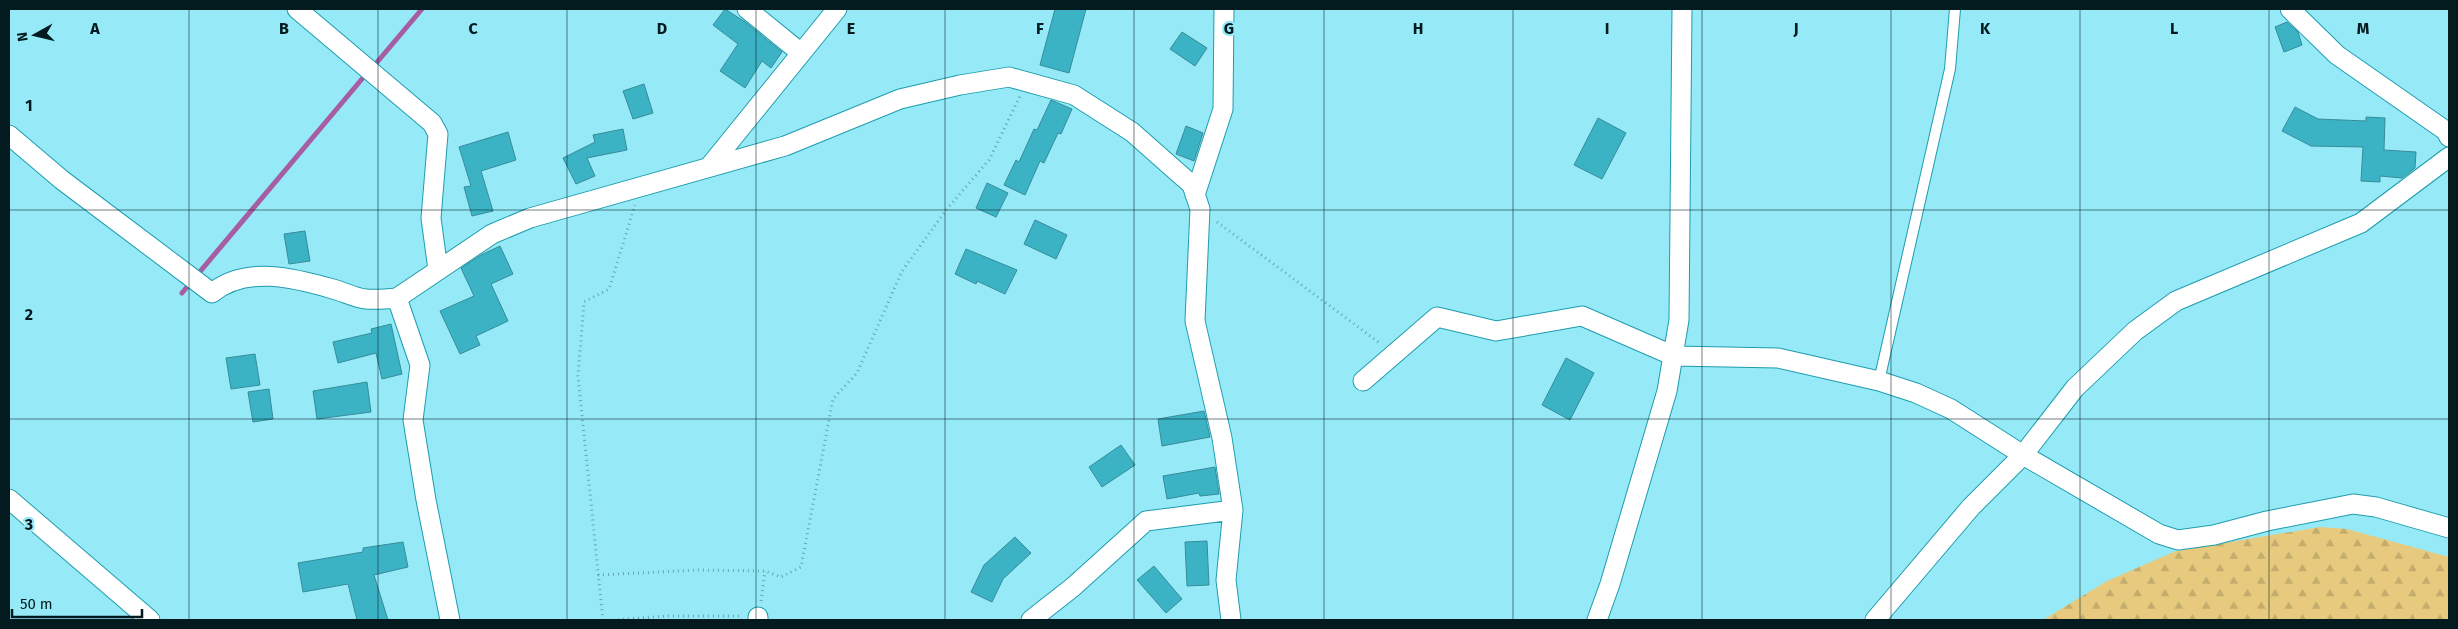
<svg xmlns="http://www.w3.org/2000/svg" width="2458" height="629" viewBox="0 0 2458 629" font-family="'Fira Sans',sans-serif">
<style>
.forest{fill:url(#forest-firs)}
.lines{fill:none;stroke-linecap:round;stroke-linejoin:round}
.stream{stroke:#a75da3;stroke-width:5}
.building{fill:#3cb3c5;stroke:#368c99}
.service-casing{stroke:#1e9cad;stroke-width:12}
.minor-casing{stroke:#1e9cad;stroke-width:21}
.path{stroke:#65a5b0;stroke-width:3;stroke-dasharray:1 4;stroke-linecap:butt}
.service{stroke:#fff;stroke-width:10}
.minor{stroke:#fff;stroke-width:19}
.grid{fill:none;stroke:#031a1e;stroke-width:1;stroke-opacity:0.55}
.grid-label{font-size:16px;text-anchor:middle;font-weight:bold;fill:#031a1e;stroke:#96eaf8;stroke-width:4.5;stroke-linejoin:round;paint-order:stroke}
</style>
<defs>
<pattern id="forest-firs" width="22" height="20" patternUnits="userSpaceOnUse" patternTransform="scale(1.25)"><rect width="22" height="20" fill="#e7ca7e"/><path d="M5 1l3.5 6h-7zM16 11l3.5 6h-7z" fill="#c4ad6c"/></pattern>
</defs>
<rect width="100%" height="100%" fill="#96eaf8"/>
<path class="forest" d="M2320,527l27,2 102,28v63h-406l64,-39 69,-30z"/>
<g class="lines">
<path class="stream" d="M373,67l49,-58
M182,293l185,-220"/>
</g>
<path class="building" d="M725,9l20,13 37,30 -11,16 -9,-7 -17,27 -25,-17 18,-27 -25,-19z
M1055,9h31l-17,64 -29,-8z
M2287,22l11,10 4,13 -18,7 -9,-25z
M1182,32l25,16 -12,18 -25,-17z
M644,84l9,29 -20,6 -10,-28z
M1051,100l21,9 -11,25 -3,-1 -14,30 -4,-2 -15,34 -21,-10 12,-25 3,2 15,-33 3,1z
M2295,107l23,12 48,2v-4l19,1 -1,32 32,2 -1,16 -13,10 -22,-2v6l-19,-1 2,-34 -52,-1 -29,-15z
M1598,118l28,15 -24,46 -28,-14z
M1186,126l17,7 -9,28 -18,-7z
M623,129l4,21 -40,8 8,18 -19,8 -13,-26 32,-16 -2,-7z
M508,132l8,28 -35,11 12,40 -21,5 -8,-29 7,-1 -12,-39z
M987,183l21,10 -12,24 -20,-9z
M1035,220l32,15 -11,24 -32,-15z
M305,231l5,30 -21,3 -5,-30z
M500,246l13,28 -22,10 17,37 -32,15 4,9 -20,9 -20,-43 34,-15 -13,-28 20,-13z
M966,249l51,21 -12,24 -28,-13 -1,3 -21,-10z
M391,324l11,50 -20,5 -6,-26 -38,10 -5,-21 39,-9 -1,-4z
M255,354l5,31 -29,4 -5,-31z
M1566,358l28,15 -24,47 -28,-15z
M367,382l4,30 -54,7 -4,-28z
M269,389l4,30 -20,3 -5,-30z
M1204,411l6,26 -48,9 -4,-27z
M1121,445l14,20 -33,22 -13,-20z
M1215,467l4,27 -19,2 -1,-3 -32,6 -4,-23z
M1015,537l16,16 -28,26 -11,23 -21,-10 13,-27z
M1207,541l2,44 -22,1 -2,-44z
M403,542l5,25 -34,8 14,45h-31l-9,-36 -45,8 -5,-29 65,-11v-4z
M1154,566l28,33 -16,14 -29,-33z"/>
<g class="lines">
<g class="service-casing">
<path id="service" d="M1879,381l71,-312 5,-60"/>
</g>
<g class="minor-casing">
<path id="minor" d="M297,9l135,114 6,11 -7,84 7,52
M747,9l54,44
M2290,9l47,46 109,76 3,6
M9,135l53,45 150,113c34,-28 83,-15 121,-4 11,3 22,9 33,10 10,1 21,0 31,-1l95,-64 38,-16 255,-72 115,-47 60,-14 49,-8 65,18 58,37 60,53 8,24 -5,112 27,117 11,72 -7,70 5,40
M709,167l128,-158
M1195,195l28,-86 1,-100
M397,298l23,67 -7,55 13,80 24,120
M1363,381l74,-64 59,14 86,-15 92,40 104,2 101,23 37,12 35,16 72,46 136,79 19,6 36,-5 53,-14 86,-17 23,3 73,21
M9,499l141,121
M758,620v-3
M1031,620l42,-33 73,-66 87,-11
M1597,620l13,-36 57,-193 12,-71 3,-311
M1875,620l96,-113 52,-52 52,-67 60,-57 41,-30 185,-78 88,-66"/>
</g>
<path class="path" d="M1217,222l164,122
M598,575l99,-5 68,1 16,6 20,-10 32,-168 24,-26 45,-102 45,-62 42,-49 31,-64
M761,601l4,-30
M603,620l-25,-244 6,-74 25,-13 26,-84
M613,620l55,-4h74"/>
<use href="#service" class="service"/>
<use href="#minor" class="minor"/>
</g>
<path class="grid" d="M189,9v611M378,9v611M567,9v611M756,9v611M945,9v611M1134,9v611M1324,9v611M1513,9v611M1702,9v611M1891,9v611M2080,9v611M2269,9v611M9,210h2440M9,419h2440"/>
<g class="grid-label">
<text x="95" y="34">A</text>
<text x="284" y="34">B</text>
<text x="473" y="34">C</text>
<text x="662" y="34">D</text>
<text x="851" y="34">E</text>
<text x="1040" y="34">F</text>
<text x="1229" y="34">G</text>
<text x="1418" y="34">H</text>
<text x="1607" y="34">I</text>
<text x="1796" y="34">J</text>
<text x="1985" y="34">K</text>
<text x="2174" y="34">L</text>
<text x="2363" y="34">M</text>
<text x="29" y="111">1</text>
<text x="29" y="320">2</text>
<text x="29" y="530">3</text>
</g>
<rect width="2458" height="629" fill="none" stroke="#031a1e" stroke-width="20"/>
<g transform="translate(35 35) rotate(262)" stroke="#96eaf8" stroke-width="4" paint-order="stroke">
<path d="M0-4L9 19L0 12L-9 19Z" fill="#031a1e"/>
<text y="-8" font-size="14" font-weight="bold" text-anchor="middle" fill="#031a1e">N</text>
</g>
<path d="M12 609v8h130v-8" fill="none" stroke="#031a1e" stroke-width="2.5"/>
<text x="20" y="609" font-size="15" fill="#031a1e" stroke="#96eaf8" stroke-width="4" paint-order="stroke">50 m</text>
</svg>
